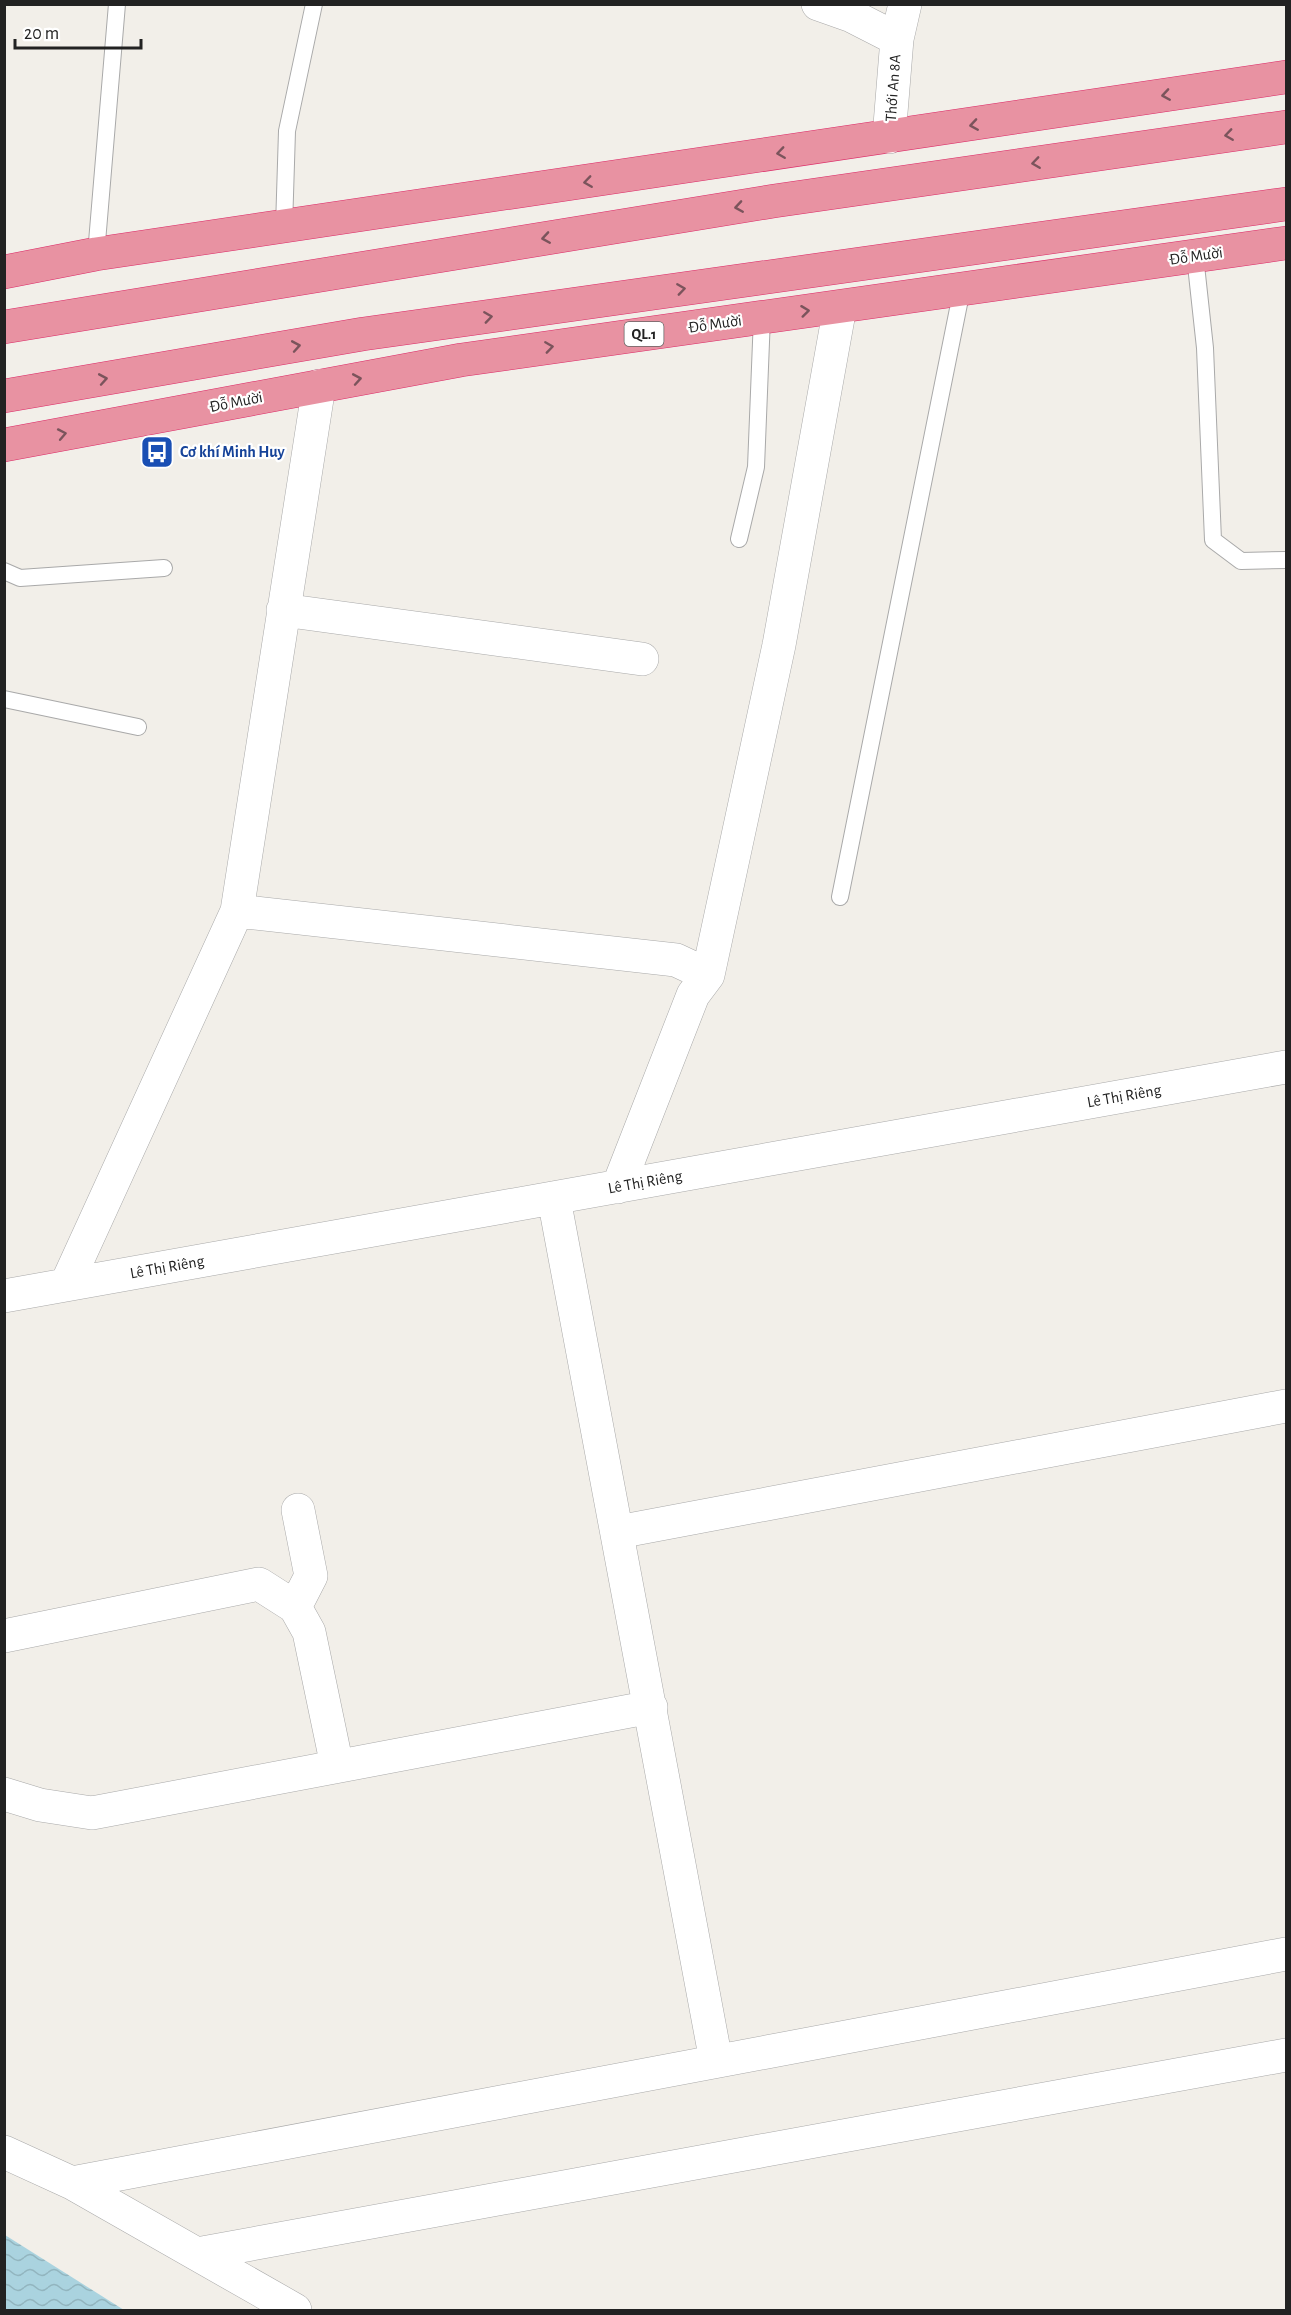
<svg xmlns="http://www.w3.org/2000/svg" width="1291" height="2315" viewBox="0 0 1291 2315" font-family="'Alegreya Sans',sans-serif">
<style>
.water{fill:url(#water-waves)}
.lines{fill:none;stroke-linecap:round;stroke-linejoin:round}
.lane-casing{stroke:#a9a9a9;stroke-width:18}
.street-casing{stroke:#a9a9a9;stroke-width:34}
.highway-casing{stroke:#dc2a67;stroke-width:34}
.lane{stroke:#fff;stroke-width:16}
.street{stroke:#fff;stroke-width:33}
.highway{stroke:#e892a2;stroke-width:33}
.oneway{stroke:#7b545c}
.labels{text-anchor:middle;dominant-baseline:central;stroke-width:4.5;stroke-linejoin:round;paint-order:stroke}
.shield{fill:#fff;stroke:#646464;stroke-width:1.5}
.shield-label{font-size:15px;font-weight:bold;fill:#222}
.street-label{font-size:16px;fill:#222;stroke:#fff}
.transit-label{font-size:16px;font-weight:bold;fill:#164399;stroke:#fff;text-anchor:start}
</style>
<defs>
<pattern id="water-waves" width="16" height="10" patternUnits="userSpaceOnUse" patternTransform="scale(1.5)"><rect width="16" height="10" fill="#aad3df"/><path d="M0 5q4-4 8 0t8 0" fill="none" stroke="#92b5bf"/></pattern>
</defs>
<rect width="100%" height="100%" fill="#f2efe9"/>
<path class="water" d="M4,2235h1l119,75h-119z"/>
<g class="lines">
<g class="lane-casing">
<path id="lane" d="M284,227l3,-96 27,-127
M96,254l21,-250
M1195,256l10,92 8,192 28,21 45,-1
M739,539l17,-72 6,-150
M4,571l16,7 144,-10
M4,699l134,28
M840,897l122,-608"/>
</g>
<g class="street-casing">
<path id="street" d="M818,4l34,12 45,23
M889,137l8,-98 8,-35
M283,610l359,49
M237,911l439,49 32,15 -15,20 -75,192
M708,975l71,-330 61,-338
M554,1199l162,862
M66,1285l171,-374 82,-525
M4,1296l1282,-229
M618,1532l668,-126
M295,1607l16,-31 -13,-66
M4,1636l255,-52 36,23 14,25 28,134
M4,1794l36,11 52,8 559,-106
M4,2152l68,31 223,127
M72,2183l1214,-229
M197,2254l1089,-199"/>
</g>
<g class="highway-casing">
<path id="highway" d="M4,272l92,-18 1190,-177
M4,327l770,-126 512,-74
M4,396l359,-62 923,-130
M4,445l457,-85 825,-117"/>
</g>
<use href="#lane" class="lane"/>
<use href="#street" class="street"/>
<use href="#highway" class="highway"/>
</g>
<defs><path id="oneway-chevron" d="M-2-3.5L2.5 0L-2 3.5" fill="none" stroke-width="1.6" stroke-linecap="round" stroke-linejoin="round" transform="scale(1.5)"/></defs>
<g class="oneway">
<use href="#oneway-chevron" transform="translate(1166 95) rotate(171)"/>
<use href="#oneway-chevron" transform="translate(974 125) rotate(171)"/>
<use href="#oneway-chevron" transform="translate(1229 135) rotate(172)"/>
<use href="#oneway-chevron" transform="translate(781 153) rotate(172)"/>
<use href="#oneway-chevron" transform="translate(1036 163) rotate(172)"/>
<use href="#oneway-chevron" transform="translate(588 182) rotate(172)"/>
<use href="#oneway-chevron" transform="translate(739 207) rotate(171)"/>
<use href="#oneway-chevron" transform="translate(546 238) rotate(171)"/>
<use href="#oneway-chevron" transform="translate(681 289) rotate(-8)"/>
<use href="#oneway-chevron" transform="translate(805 311) rotate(-7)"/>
<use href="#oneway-chevron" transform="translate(488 317) rotate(-8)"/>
<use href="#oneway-chevron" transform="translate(296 346) rotate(-10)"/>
<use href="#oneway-chevron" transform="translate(549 347) rotate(-8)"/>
<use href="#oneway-chevron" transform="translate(103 379) rotate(-10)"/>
<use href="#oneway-chevron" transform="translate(357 379) rotate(-10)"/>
<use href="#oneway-chevron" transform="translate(62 434) rotate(-11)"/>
</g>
<defs>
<g id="bus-square" transform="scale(1.725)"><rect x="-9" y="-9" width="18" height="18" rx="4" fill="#1a4fb4" stroke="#fff"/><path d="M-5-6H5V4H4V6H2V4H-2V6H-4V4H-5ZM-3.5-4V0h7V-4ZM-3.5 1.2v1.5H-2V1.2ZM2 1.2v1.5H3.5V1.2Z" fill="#fff"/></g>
</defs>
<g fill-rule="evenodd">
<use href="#bus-square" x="157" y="452"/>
</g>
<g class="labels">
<rect class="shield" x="624.5" y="322" width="39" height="24" rx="4.5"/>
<g class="shield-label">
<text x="644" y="334">QL.1</text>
</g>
<g class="street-label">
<text transform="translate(893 88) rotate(-86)">Thới An 8A</text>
<text transform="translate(1196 256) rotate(-8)">Đỗ Mười</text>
<text transform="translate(715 324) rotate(-8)">Đỗ Mười</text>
<text transform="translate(236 402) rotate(-11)">Đỗ Mười</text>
<text transform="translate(1124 1096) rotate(-10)">Lê Thị Riêng</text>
<text transform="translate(645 1182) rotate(-10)">Lê Thị Riêng</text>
<text transform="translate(167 1267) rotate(-10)">Lê Thị Riêng</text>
</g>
<g class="transit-label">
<text x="180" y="452">Cơ khí Minh Huy</text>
</g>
</g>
<rect width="1291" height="2315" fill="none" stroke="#222222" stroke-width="12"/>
<path d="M15 39v9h126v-9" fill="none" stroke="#222222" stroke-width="3"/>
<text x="24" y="39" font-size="18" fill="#222222" stroke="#ffffff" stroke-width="4.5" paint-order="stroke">20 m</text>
</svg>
